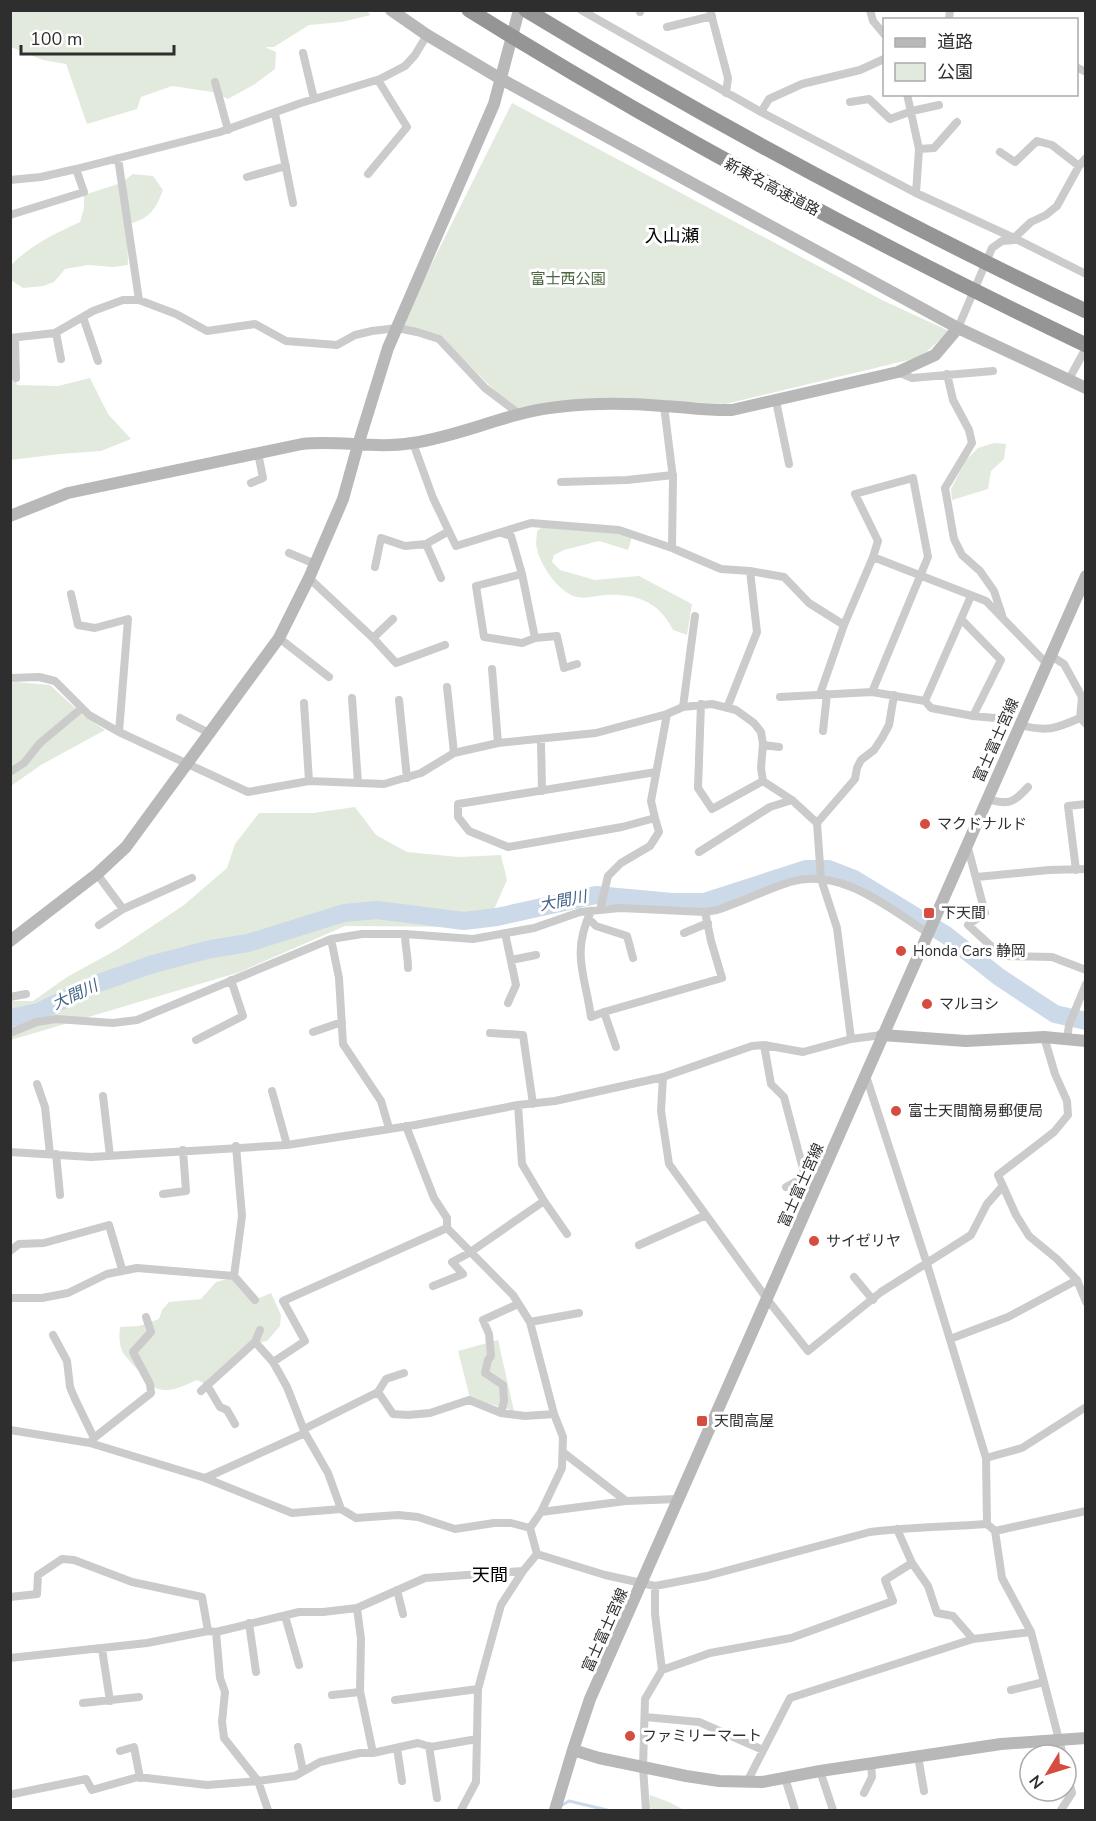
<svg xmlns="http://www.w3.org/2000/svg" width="1096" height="1821" viewBox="0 0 1096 1821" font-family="'Nunito Sans','Noto Sans JP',sans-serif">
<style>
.green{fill:#e2eadd}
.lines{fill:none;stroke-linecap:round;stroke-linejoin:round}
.stream{stroke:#cbd9e8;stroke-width:3}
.river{stroke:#cbd9e8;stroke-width:18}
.street{stroke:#cbcbcb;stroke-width:8}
.secondary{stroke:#b8b8b8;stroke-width:12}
.highway-bridge{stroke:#959595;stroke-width:15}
.poi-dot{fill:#d54c41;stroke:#fff;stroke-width:2}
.labels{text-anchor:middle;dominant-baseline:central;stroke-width:6;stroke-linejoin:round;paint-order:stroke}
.street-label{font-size:15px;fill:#2e2e2e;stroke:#fff}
.park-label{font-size:15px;fill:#4c6640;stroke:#fff}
.poi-label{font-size:15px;fill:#2e2e2e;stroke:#fff;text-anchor:start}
.water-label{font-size:16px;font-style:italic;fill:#446488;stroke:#fff}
.quarter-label{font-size:18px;fill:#000;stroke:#fff}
</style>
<rect width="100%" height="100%" fill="#fff"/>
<path class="green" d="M365,10l6,5 -29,7 -33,3 -35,22h-9l11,5 -1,17 -20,15 -27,15 -8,-4 -1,-2 -47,-7 -31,11 -4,12 -50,15 -21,-60 -23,-4 -32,-13v-36z
M512,103l370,197 67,31 -28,26 -196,47 -57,-3 -153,10 -73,-73 -41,-13z
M133,174l20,2 10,14c-7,19 -14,30 -36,34l1,41 -15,2 -25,-2 -23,4 -11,13 -11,4 -20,2 -12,-8v-15c20,-20 43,-31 69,-43l4,-14v-13l37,-12z
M10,360l7,25 41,1 32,-8 18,36 23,25 -30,12 -41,3 -49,6z
M994,443l12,1 -2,15 -13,12 -3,18 -36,11 -1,-11 15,-29 12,-12z
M545,525l88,9 -5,16 -29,-9 -35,9 -10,5 -2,7 8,8 35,10 44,-4 53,28 -5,31 -14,-5c-14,-29 -38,-37 -69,-35 -8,1 -19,4 -27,2 -17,-3 -37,-32 -40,-48 -2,-6 0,-12 0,-18z
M15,682l35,3 35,32 20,13 -64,35 -30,21v-103z
M355,807l21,28 31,17 52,5 42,-2 6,25 -15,34 -12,13 -135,-1 -105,46 -229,68 -1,-39h23l34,-24 51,-28 66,-44 43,-37 8,-24 24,-31h54z
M231,1278l24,22 16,-7 10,22 -1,11 -13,15 -19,4 -41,40 -10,-5c-12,5 -27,14 -41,8 -2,-1 -30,-30 -32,-34 -5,-6 -5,-19 -4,-27l19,-1 20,-7 3,-9 7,-8 32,-3 15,-17z
M498,1340l16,71 -44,-13 -12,-47z
M650,1795l19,7 15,8h-27l-8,-2z"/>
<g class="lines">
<path class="stream" d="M559,1807l10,-6 38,9"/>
<path class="river" d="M10,1018l28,-6 58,-28 57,-20 58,-15 37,-6 96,-30 33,-3 87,11 33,-4 99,-22 76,7h32l102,-33h22l26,10 92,56 53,42 56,37 31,7"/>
<path class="street" d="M581,10l180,102 155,81 98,45 72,36
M710,10l18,68 -2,15
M870,10l3,11 11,13
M640,12v-2
M949,20l1,-10
M667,27l45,-11
M303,53l11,46
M1076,67l10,5
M215,82l13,48
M907,94l12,55 -3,44
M850,102l19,-3 21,20 22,-8 27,-6
M761,112l8,-13 33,-15 58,-14 24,-11
M275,113l18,90
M919,149l15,-1 23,-26
M1000,152l15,10 22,-21 15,4 27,21
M118,158l21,142
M368,174l39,-47 -29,-47
M247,177l39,-11
M10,180l31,-3 35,-8 144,-37 81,-29 79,-24 25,-13 10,-11 12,-20
M10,215l74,-23 -8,-23
M1014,238l17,-16 15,-7 11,-9 22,-40 7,-8
M83,317l15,44
M958,328l34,-80 10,-7 13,-1
M56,333l5,26
M10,338l45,-5 38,-22 30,-11h16l37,14 31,17 48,-7 31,17 51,4 18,-10 17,-4 25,-3 20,4 22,7 46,49 33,25
M15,338l1,40
M898,372l14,6 81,-7
M947,374l6,26 16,30 3,13 -27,45 9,51 8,16 18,16 14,20 8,24
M1069,379l17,-31
M776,401l13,63
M664,406l9,72 -1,70
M413,443l20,55 23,48 75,-23 88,7 53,18 49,21 29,2
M561,482l66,-2 46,-5
M251,483l12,-5 -5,-25
M501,533l10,3 11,38 13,64 22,-2 7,32 13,-4
M426,544l23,-13
M289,553l26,11
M375,567l6,-29 24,8 21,-2 15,34
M522,574l-46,12 8,51 38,6 13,-5
M309,578l64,60 23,25 49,-18
M71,594l7,31 17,3 33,-9 -9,113 129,60 61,-11 75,3 37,-11 33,-20 44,-10 98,-10 71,-19 16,-7 29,-3 24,6 18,13 7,9 2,12 -2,24 2,13 29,19 25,23 4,56 16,49 14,111
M961,619l40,41 -28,56
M279,638l50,39
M373,638l20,-19
M1051,656l13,8 18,33 -2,21
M492,669l6,74
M10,678l29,-1 16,4 34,34 30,17
M447,687l7,66
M872,692l56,-135 -15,-79 -58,16 23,47 -5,16
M820,694l24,-69 29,-68 113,44 61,63
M780,697l92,-5 53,9 46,-105
M352,698l6,85
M399,700l8,78
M925,701l6,7 42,8 22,2
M304,703l5,78
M701,704l-3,84 14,21 51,-28
M683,707l12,-91
M727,708l30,-76 -7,-61 34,6 25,26 35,22
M180,718l29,15
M1020,725c27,7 35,4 60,-7l6,6
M823,731l4,-37
M541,740l1,51
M763,745l16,2
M10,772l14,-9 16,-20 42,-35
M656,772l-198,32v13l11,14 39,16 114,-20 33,-9 -4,-17 16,-87
M986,799c22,5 26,6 42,-12
M817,823l38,-44 2,-11 4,-8 13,-10 8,-12 7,-13 5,-30
M967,844l18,69 -17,12 34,31 50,1 34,13
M699,852l71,-45 22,-7
M1076,870l-8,-64 18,-2
M97,874l26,35
M977,877l72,-7 37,-1
M600,910l8,-34 13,-13 29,-17 9,-14 -4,-14
M591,911c-20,43 -6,63 0,106l13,-5 12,35
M588,918l8,8 31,10 6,22
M99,925l24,-16 69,-31
M505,933l11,52 -8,18
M684,933l24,-10
M405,934c0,13 3,21 3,34
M331,939l8,39 4,66 38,57 8,27
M511,960l25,-5
M10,997l16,-3
M604,1012l118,-34 -11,-37 -6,-29
M313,1032l29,-10
M10,1033l27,-11 19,-3 57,4 24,-3 194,-81 31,-5h43l68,5 61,-11 46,-16 40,-4 85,4 12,-2c24,-8 48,-20 73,-28 51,-15 97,25 138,51
M490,1033l33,2 10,69
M1044,1037l11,37 12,27 1,14 -14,17 -56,43 18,40 13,21 28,23 20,21 9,22
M1067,1039l2,-14 17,-41
M196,1040l47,-24 -12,-36
M764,1045l7,39 13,13 22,83 9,11
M866,1076l61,188 59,194 1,66
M663,1077l-2,34 8,53 98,135 41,52 73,-59 90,-57 16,-31 15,-17
M37,1084l8,23 5,47
M272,1091l15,54
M103,1096l7,60
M518,1105l4,59 22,37
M406,1126l28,72 13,20v10l66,67 17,27 24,92 9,23 -1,31 -21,44 -11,16 7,26
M236,1146l6,70 -8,60 21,24
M10,1152l81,5 196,-12 128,-20 103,-20 37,-4 108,-24 89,-31 12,-1 39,7 48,-13 31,-4
M56,1154l4,41
M786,1187l11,-6 9,-1
M163,1194l23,-3 -3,-41
M639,1245l67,-30
M10,1251l9,-7 25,-1 65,-18 13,44
M854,1277l19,23
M433,1286l30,-12 -11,-12 17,-9 75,-52 23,33
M10,1298h32l26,-5 39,-19 30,-6 97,8
M530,1322l49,-9
M260,1330l-5,12 18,20 14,25 18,46 23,40 13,36
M53,1335l14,26 3,26 5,12 19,39
M950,1339l58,-22 69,-37
M273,1362l32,-21 -22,-40 164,-73
M207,1385l13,22 7,3 8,14
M201,1391l54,-49
M378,1392l15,22 15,1 22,-2 39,-13 32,13 24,3 29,-2
M501,1413l3,-12 -1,-16 -18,-12 3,-13 3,-4 -2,-22 -6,-14 35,-16
M304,1429l74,-37 8,-13 18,-6
M10,1430l80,13 115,35 87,35 49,-4 15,9 42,-3 20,2 37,12 39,-6h17l19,5
M90,1443l4,-5 57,-45 -1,-9 -17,-32 18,-20 -5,-15
M564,1453l62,48 52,-2
M986,1458l36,-10 64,-41
M205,1478l100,-45
M541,1512l85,-11
M897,1529l15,34 16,23 9,27 16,3 20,23
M995,1531l7,47 29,54 32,123
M537,1554l68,21 50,11 52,-10 163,-44c39,-5 78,-5 117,-8l8,7 91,-20
M397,1590l6,24
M10,1597l27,-3 1,-19 24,-16 12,1 58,22 70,15 6,34
M357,1608l4,31 -1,52 13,62
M285,1616l14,49
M249,1623l7,49
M216,1632l4,46 5,14 -3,30 2,16 34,43 10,29
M102,1649l8,52
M10,1658l137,-15 61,-12 8,1 83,-20h24l34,-4 68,-30 98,-7 14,-17
M662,1670l48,-17 81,-15 102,-37 -8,-21 27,-17
M1011,1690l33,-8
M332,1695l28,-3
M395,1700l83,-11
M83,1703l56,-6
M645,1717l54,5 64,28
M429,1746l8,52
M298,1747l5,24
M397,1748l5,33
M120,1751l14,-4 6,31
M918,1756l6,35
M820,1771l13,39
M785,1778l10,32
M747,1782l43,-84 183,-59 58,-7
M864,1793l8,-16 -1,-14
M13,1794l73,-15 6,11 46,-13 69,8 51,-4 37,-5 25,-14 40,-9h13l45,-10 13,4 46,-8
M461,1810l15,-28 2,-93 23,-84 22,-34
M646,1810l-3,-43 2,-68 17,-29 -7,-56v-28
M1061,1810l11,-17 -6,-24"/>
<path class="secondary" d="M391,10l36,25 74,44 457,249 128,60
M10,516l58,-23 234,-49c37,-4 73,5 110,-1 50,-7 96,-31 146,-36 34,-4 71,-4 105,-1 24,1 45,5 69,4l166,-38 37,-17 23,-27
M10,941l87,-67 29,-27 153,-209 30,-60 34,-79 15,-54 30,-97 106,-244 25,-94
M882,1035l84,6 78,-4 42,4
M573,1750l26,8 87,18 33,5 43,1 58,-11 181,-27 85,-6
M555,1810l18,-60 17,-51 496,-1123"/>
<path class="highway-bridge" d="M469,10c200,124 405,234 617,335
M526,10c181,110 368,210 560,301"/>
</g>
<g class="poi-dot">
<circle cx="925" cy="824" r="6"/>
<rect x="923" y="907" width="12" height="12" rx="3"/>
<circle cx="901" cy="951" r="6"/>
<circle cx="927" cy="1004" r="6"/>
<circle cx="896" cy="1111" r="6"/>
<circle cx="814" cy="1241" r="6"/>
<rect x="696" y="1415" width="12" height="12" rx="3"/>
<circle cx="630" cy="1736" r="6"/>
</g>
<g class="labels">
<g class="street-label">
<text transform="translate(772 187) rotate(28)">新東名高速道路</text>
<text transform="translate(996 740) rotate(-66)">富士富士宮線</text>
<text transform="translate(801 1185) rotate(-66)">富士富士宮線</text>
<text transform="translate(605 1630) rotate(-66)">富士富士宮線</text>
</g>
<g class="park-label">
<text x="568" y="279">富士西公園</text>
</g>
<g class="poi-label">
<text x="937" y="824">マクドナルド</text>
<text x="941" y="913">下天間</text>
<text x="913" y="951">Honda Cars 静岡</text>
<text x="939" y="1004">マルヨシ</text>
<text x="908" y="1111">富士天間簡易郵便局</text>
<text x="826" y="1241">サイゼリヤ</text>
<text x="714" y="1421">天間高屋</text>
<text x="642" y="1736">ファミリーマート</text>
</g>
<g class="water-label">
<text transform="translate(563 901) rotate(-11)">大間川</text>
<text transform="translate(75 995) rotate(-25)">大間川</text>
</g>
<g class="quarter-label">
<text x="672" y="236">入山瀬</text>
<text x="490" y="1575">天間</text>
</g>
</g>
<rect width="1096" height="1821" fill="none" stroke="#2e2e2e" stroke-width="24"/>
<rect x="883" y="18" width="195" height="78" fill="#ffffff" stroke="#ababab" stroke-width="1.5"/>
<rect x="895" y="38" width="30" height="9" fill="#b8b8b8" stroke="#ababab" stroke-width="1.5"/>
<text x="937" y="48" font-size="18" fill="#2e2e2e">道路</text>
<rect x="895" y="63" width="30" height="18" fill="#e2eadd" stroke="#ababab" stroke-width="1.5"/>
<text x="937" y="78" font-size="18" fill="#2e2e2e">公園</text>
<g transform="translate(1048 1773) rotate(232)"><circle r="28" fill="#ffffff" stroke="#ababab" stroke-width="1.5"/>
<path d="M0-4.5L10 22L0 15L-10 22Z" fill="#d54c41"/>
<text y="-9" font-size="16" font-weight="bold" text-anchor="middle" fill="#2e2e2e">N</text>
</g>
<path d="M21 45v9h153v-9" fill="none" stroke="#2e2e2e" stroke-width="3"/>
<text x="30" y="45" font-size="18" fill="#2e2e2e" stroke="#ffffff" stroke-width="4.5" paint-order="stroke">100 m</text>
</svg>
